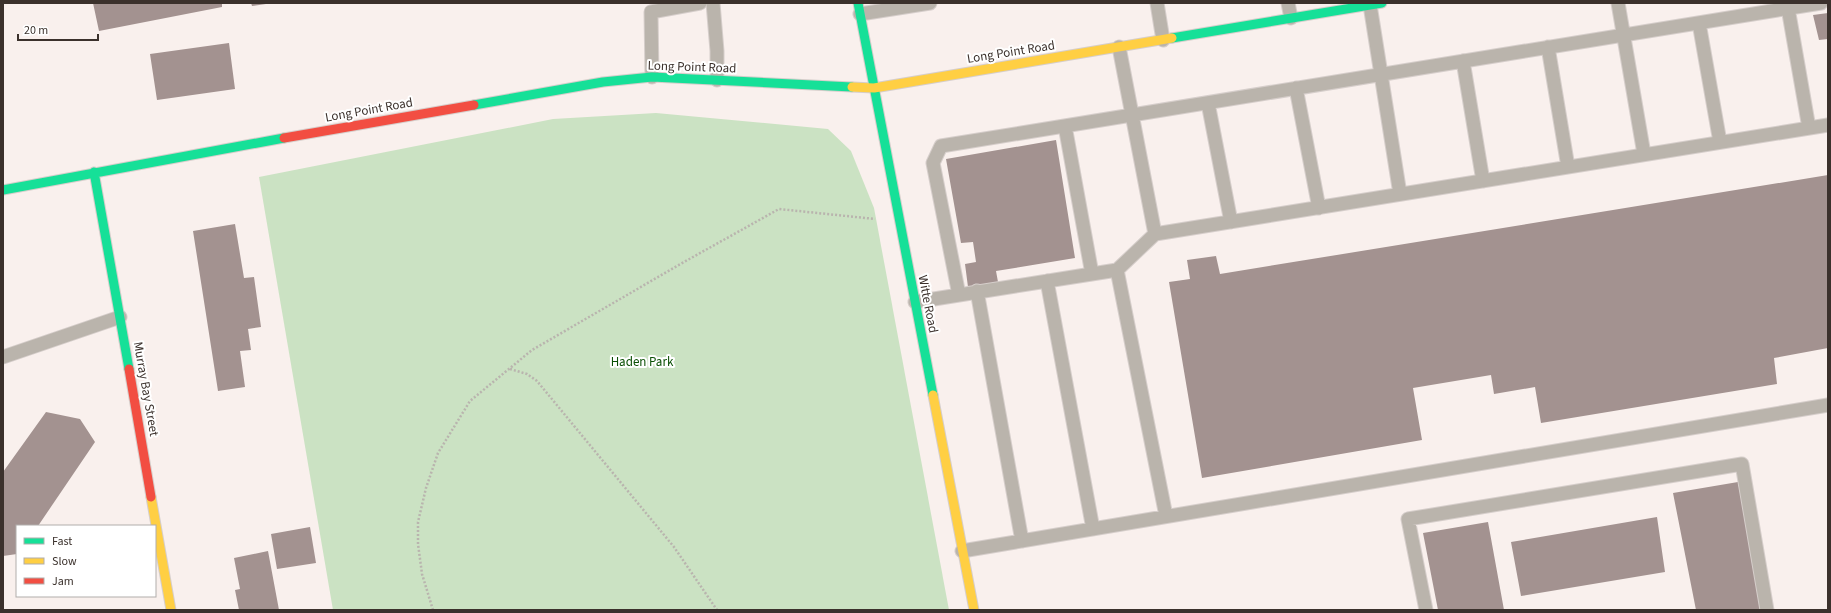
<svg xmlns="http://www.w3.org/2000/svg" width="1831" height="613" viewBox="0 0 1831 613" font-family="'Source Sans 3',sans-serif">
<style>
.green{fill:#cbe2c3}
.building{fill:#a39290}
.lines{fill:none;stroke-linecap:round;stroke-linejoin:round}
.lane-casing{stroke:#d6cecb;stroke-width:15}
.fast-casing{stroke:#d6cecb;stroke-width:11}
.slow-casing{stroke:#d6cecb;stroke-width:11}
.jam-casing{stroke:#d6cecb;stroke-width:11}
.path{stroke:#b9b4ae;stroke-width:2.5;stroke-dasharray:2 2;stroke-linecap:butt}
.lane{stroke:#bab4ac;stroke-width:13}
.fast{stroke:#16e098;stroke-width:9}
.slow{stroke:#ffcf43;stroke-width:9}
.jam{stroke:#f24e42;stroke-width:9}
.labels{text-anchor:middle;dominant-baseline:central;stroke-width:4;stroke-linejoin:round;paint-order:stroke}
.street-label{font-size:13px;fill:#3b312c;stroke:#fff}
.park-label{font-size:13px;fill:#0a5004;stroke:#fff}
</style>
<rect width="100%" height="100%" fill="#f9f0ed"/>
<path class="green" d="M656,113l172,16 23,22 23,57 75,402h-616l-74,-433 294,-58z"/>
<path class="building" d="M93,3h129v4l-123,24z
M251,3h15v1l-14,2z
M1828,13v26l-9,1 -6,-25z
M229,43l6,46 -78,11 -7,-46z
M1056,140l19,118 -79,13 2,11 -30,5 -3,-23 11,-2 -3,-20 -12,1 -15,-84z
M1828,175v173l-54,10 3,26 -236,39 -6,-36 -41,7 -3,-19 -78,13 9,52 -220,38 -33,-196 21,-3 -3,-19 29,-4 4,18z
M235,224l9,54 10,-1 7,50 -13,2 3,21 -11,1 5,36 -27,4 -25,-160z
M46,412l34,7 15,23 -57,84h-21v28l-14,2v-84z
M1738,482l24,128h-66l-23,-117z
M1657,517l8,55 -144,24 -10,-54z
M1488,522l16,88h-66l-15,-77z
M310,527l6,36 -39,6 -6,-35z
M268,551l11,59h-40l-4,-20 5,-1 -6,-31z"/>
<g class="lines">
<g class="lane-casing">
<path id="lane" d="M713,3l4,48v29
M1157,3l6,37
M1288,3l3,15
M1618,3l26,151
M1370,5l30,189
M1788,8l21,120
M860,14l70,-11
M1699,23l21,119
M1119,47l36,187
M1548,47l20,120
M1463,61l20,120
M652,77l-1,-65 49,-9
M1296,88l23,120
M1208,103l23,119
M1065,126l27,148
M1117,270l49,246
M1047,281l46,248
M977,291l45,250
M959,295l-26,-132 8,-17 880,-143
M915,302l202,-32 38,-36 673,-109
M3,357l117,-40
M962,551l866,-146
M1426,610l-18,-91 334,-55 25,146"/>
</g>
<g class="fast-casing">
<path id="fast" d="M858,3l75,392
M1172,38l210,-35
M474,105l129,-23 49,-5 200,10
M94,172l35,197
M3,190l281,-52"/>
</g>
<g class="slow-casing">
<path id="slow" d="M852,87l22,1 298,-50
M933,395l41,215
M151,497l20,113"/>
</g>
<g class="jam-casing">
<path id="jam" d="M284,138l190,-33
M129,369l22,128"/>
</g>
<path class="path" d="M510,369l17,5 10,7 137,166 43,63
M433,610l-11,-36 -4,-30v-22l8,-34 12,-35 32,-52 62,-51 152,-88 95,-53 96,10"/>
<use href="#lane" class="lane"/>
<use href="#fast" class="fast"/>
<use href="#slow" class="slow"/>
<use href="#jam" class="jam"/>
</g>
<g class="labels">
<g class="street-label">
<text transform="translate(1011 52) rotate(-9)">Long Point Road</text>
<text transform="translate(692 67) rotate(2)">Long Point Road</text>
<text transform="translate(369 110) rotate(-10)">Long Point Road</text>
<text transform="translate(928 304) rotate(79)">Witte Road</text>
<text transform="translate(146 389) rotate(80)">Murray Bay Street</text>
</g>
<g class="park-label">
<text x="642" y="362">Haden Park</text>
</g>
</g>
<rect width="1831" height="613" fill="none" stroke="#3b312c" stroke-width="8"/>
<rect x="16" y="525" width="140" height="72" fill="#ffffff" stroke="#b1adab"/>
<rect x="24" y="538" width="20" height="6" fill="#16e098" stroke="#b1adab"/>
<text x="52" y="545" font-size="12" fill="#3b312c">Fast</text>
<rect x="24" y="558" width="20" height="6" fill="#ffcf43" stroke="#b1adab"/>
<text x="52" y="565" font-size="12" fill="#3b312c">Slow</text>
<rect x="24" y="578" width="20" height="6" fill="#f24e42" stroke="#b1adab"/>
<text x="52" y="585" font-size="12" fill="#3b312c">Jam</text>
<path d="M18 34v6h80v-6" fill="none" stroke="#3b312c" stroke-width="2"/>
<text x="24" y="34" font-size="12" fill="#3b312c" stroke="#ffffff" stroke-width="3" paint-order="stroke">20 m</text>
</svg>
